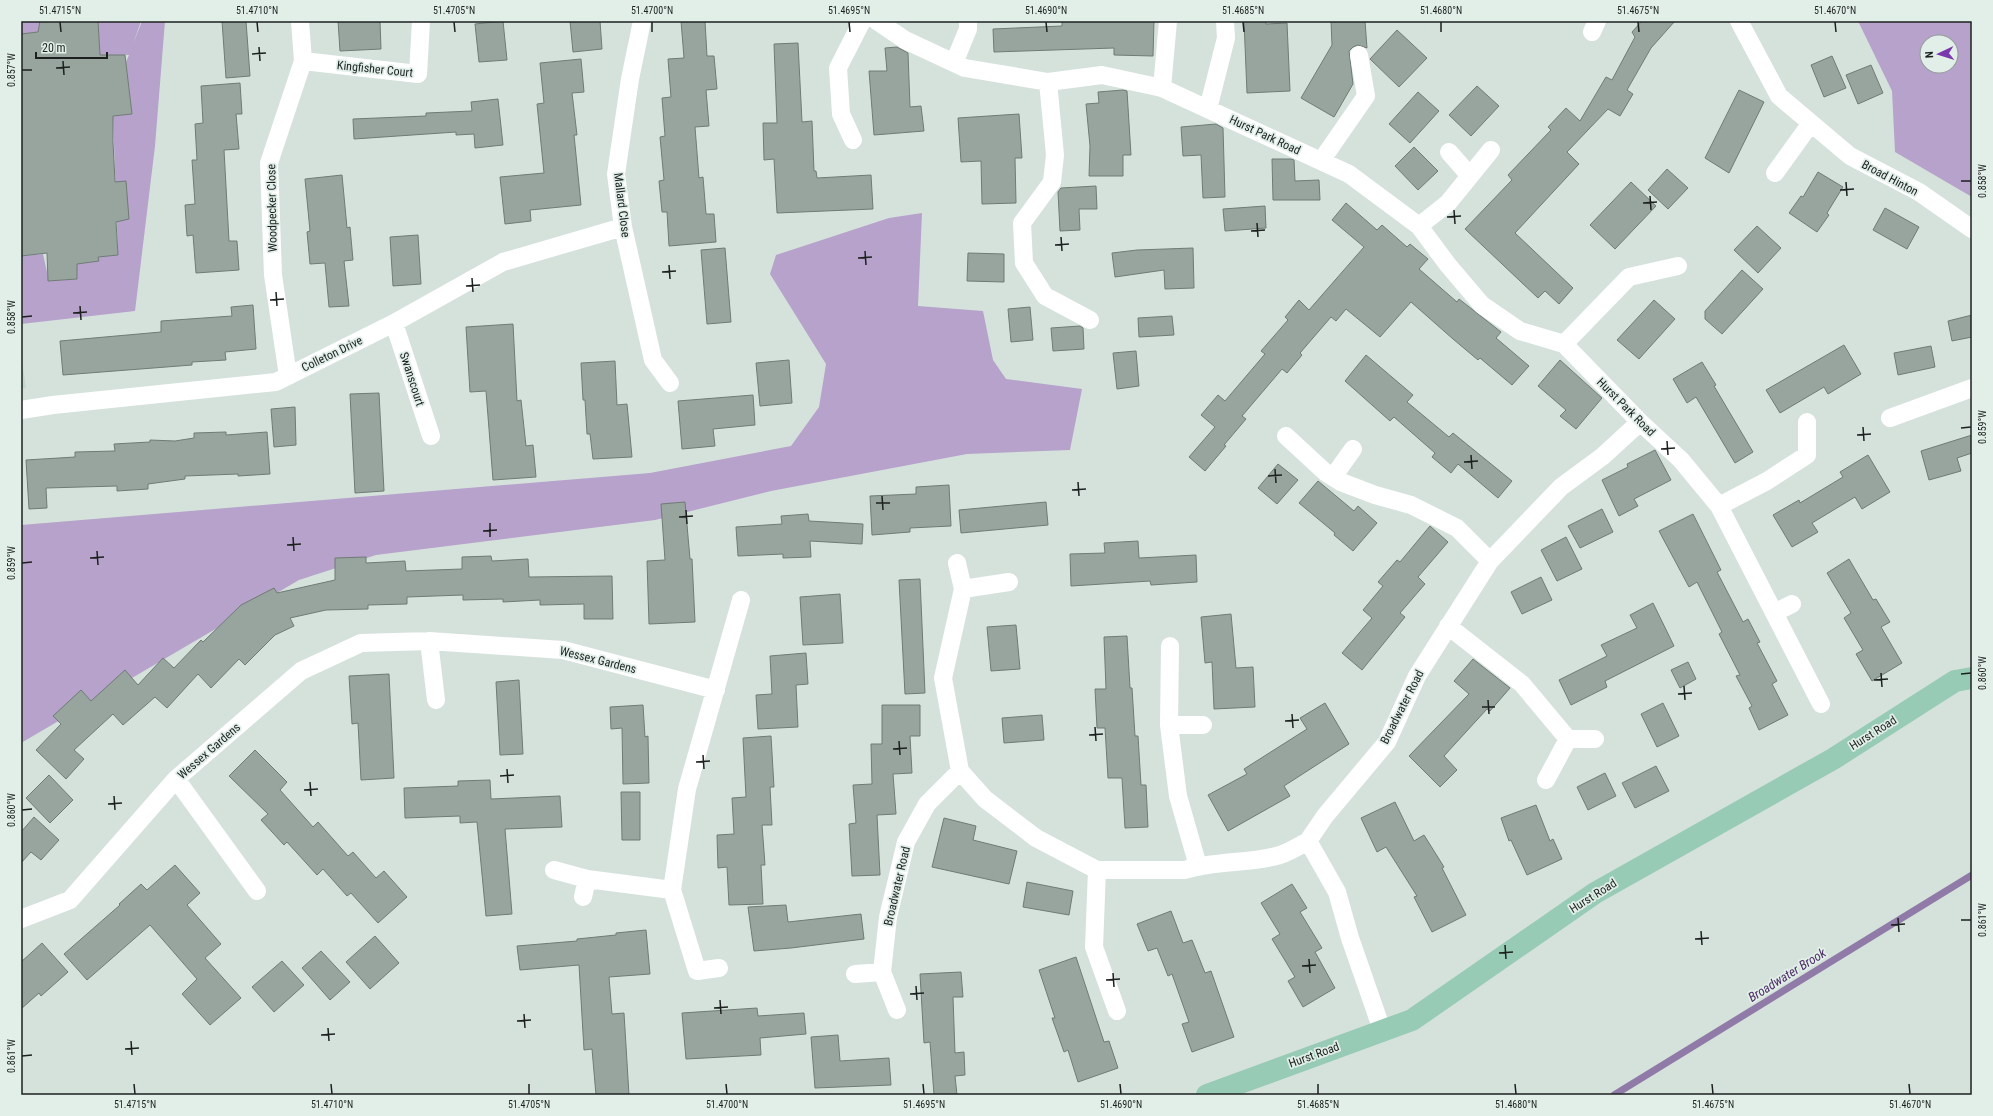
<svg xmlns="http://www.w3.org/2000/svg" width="1993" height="1116" viewBox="0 0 1993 1116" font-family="'Roboto Condensed',sans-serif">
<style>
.built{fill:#c3d8ce}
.green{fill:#b6a2cb;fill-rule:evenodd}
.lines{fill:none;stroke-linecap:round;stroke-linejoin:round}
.stream{stroke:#907aa7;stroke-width:7}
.building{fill:#98a49e;stroke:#6f7b75}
.minor{stroke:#fff;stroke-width:18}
.primary{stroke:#97cbb6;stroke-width:22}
.ticks{fill:none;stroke:#1c211f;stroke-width:1.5}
.labels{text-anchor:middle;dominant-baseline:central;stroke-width:3.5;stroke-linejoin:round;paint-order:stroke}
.street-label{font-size:12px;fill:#1c211f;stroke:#e2efe9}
.water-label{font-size:13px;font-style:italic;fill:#4c2c66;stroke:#e2efe9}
.neatline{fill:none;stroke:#1c211f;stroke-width:1.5}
.ticks-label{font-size:10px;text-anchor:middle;fill:#1c211f}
</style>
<rect width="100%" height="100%" fill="#d5e2dc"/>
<path class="built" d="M21,353l5,35 -5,1z"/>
<path class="green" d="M21,21h19l-2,11 -17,2z
M98,21h43l-8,23 9,-23h23l-10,125 -20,165 -114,13v-68l22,-2 6,27 28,-2v-15l22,-3 -1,-4 20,-2 -5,-139 19,-2 -6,-52 3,-7h-29z
M1858,21h114v176l-77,-45 -3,-61zM1927,42h24v24h-24z
M922,213l-4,93 65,5 10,49 13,19 76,10 -12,61 -103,4 -196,37 -116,29 -279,35 -77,25 -278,163v-218l629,-52 141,-27 28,-39 7,-43 -56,-90 6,-19 113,-37z"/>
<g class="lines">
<path class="stream" d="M1614,1095l358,-220"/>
</g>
<path class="building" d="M40,21h58l2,34h25l7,59 -19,2v26l2,40 11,-1 3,38 -13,3 2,33 -20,2 1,4 -22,3v15l-29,2 -1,-28 -26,3v-222l17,-2z
M222,21h24l4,55 -24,2z
M338,21h42l1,28 -41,2z
M503,21l4,39 -28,2 -4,-38z
M570,21h30l2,28 -29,3z
M681,21h24l2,35h7l3,33 -11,1 3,36 -14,1 4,51 4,-1 3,37h8l2,28 -47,4 -2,-34h-5l-3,-31 5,-1 -4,-43 5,-1 -3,-38 9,-1 -3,-38 16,-1z
M1062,21h92l-1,35 -39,-1v-7l-120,4 -1,-23 69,-3z
M1244,21h22v3l21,-1 3,68 -43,2z
M1331,21h34l2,27 -9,-3 -5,2 -4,4 4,33 -19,33 -33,-19 31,-53z
M1642,21h33l-24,27 -24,42 6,4 -13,22 -12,-7 -41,43 12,12 -64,69 58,55 -14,16 -14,-13 -7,7 -73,-69 47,-49 -4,-5 43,-45 -3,-3 18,-19 14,13 26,-44 6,3 23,-43 -3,-5z
M1397,30l30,28 -28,29 -29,-28z
M798,43l4,79 10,-1 2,50h2l1,7 54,-3 2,34 -96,4 -3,-54 -10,1 -1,-37h14l-3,-79z
M897,47l11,6 2,54 11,-1 3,25 -50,4 -5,-64h18l-2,-23z
M1832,56l14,32 -22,9 -13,-32z
M581,59l3,33 -12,1 5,42h-3l7,70 -51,5 1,11 -26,3 -5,-47 44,-4 -7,-69 7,-1 -4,-40z
M1871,65l12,28 -25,11 -12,-29z
M240,83l2,31h-6l3,35 -15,1 5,91h8l2,29 -43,3 -3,-38 -6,1 -2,-31 10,-1 -3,-44h5l-2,-36 8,-1 -2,-37z
M1477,86l22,20 -28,30 -22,-21z
M1123,90l4,1 4,64h-8v21h-34l1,-30 -4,-42 13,-1 -1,-11z
M1739,90l25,12 -35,71 -24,-15z
M1418,92l21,19 -29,32 -21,-19z
M498,99l5,46 -28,3 -1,-14 -18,1v-3l-102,7 -1,-20 73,-3v-3l46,-2 -1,-9z
M1019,114l3,44h-7l1,45 -34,1 -1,-43 -20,1 -3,-44z
M1216,124l7,4 2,69 -22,1 -2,-43 -18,1 -2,-29z
M1414,147l24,24 -20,19 -23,-24z
M1272,159h19l3,1 1,21 24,-1 1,20h-47z
M1667,169l21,19 -20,21 -20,-19z
M1818,172l25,15 -16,26 2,2 -12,17 -28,-19 12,-17 2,1z
M342,175l5,53 3,-1 3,33 -9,1 5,45 -20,1 -4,-44 -15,1 -3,-32 3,-1 -5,-52z
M1631,182l25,24 -41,43 -25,-24z
M1096,186l1,23h-18l1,21 -20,1 -2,-39 3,-4z
M1346,203l31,27 5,-5 25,22 3,-3 18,15 -9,10 38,33 2,-3 42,33 -5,6 33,28 -17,19 -32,-27 -2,2 -25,-21 -42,-37 -31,35 -34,-28 -10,12 -5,-4 -31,36 2,2 -15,18 -5,-4 -40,47 4,3 -22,26 2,1 -21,25 -16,-14 26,-30 -14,-12 17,-20 7,6 40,-47 -4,-3 27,-31 -3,-3 14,-17 10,10 55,-63 -32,-27z
M1265,206l1,22 -41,3 -2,-22z
M1885,208l34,19 -12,22 -34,-19z
M1757,226l24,22 -23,25 -24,-23z
M418,235l3,49 -28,2 -3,-49z
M725,248l6,74 -24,2 -6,-74z
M1193,248l1,40 -29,1 -1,-19 -49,7 -3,-24 25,-3z
M968,253l36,1v28l-37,-1z
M1742,270l21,19 -41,45 -17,-15v-8z
M1654,300l21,19 -36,40 -22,-19z
M253,305l3,44 -31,3 1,8 -34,2v3l-129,10 -3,-34 101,-9v-11l71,-5 -1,-9z
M1030,307l3,33 -22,2 -3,-33z
M1972,315v22l-20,4 -4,-20z
M1172,316l2,19 -35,2 -1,-19z
M513,324l4,77 4,-1 5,46 7,-1 3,32 -43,3 -7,-89 -16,1 -4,-65z
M1080,326l3,2 1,21 -31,2 -2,-23z
M1844,345l17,29 -33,20 -4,-7 -44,26 -14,-23z
M1931,346l4,21 -37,8 -4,-22z
M1136,351l3,35 -22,3 -4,-36z
M1366,355l47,40 -6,7 42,35 4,-4 59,48 -14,17 -40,-34 -7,9 -19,-16 3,-4 -41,-36 -4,4 -45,-40z
M789,360l3,43 -32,3 -4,-43z
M1560,360l42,38 -26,31 -16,-13 6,-6 -28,-24z
M615,361l2,44 10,-1 5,53 -39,2 -3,-25h-3l-2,-34h-2l-2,-37z
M1702,362l14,23 -2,1 39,66 -18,11 -39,-66 -9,6 -14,-24z
M379,393l5,98 -29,2 -5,-99z
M753,395l2,30 -42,4 2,17 -33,3 -4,-48z
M295,407l1,38 -22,2 -3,-38z
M226,432v3l41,-3 3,42 -32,2v-2l-53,2v3l-37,5v5l-31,2v-5l-71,2 1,20 -18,1 -3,-49 49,-3v-5l40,-1 -1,-7 36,-2v-2l25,1 19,-3v-5z
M1972,435v18l-15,5 4,13 -32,9 -8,-29z
M1655,450l16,30 -37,19 4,7 -19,10 -17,-36 26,-13 -1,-3z
M1868,455l22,37 -28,17 -7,-12 -43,26 6,9 -26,15 -19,-32 26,-15 1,3 43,-26 -3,-5z
M1278,464l20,16 -21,24 -19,-16z
M1318,481l36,30 4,-5 19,17 -24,28 -19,-16 1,-2 -36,-30z
M949,485l2,41 -41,2v4l-38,3 -2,-39 46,-2v-7z
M685,502l5,57h2l3,63 -46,2 -2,-63 18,-1 -4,-56z
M1046,502l2,23 -87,8 -2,-23z
M1602,509l11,23 -33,16 -12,-22z
M808,514l1,7 54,3 -1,20 -52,-3 1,16 -28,1v-4l-45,2 -2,-29 46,-3 -1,-8z
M1693,514l28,56 -4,2 26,50 5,-3 12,23 -3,1 20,38 -5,3 16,31 -29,15 -10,-22 3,-2 -16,-30 4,-1 -21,-41 3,-2 -25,-50 -8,5 -30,-56z
M1430,526l18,16 -30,35 7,7 -25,29 5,4 -43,53 -20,-17 30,-35 -9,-8 20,-24 -5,-4 19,-22 3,2z
M1566,537l16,32 -25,12 -16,-31z
M1138,541l1,17 57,-3 1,27 -46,3 -1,-4 -79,5 -1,-32 35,-1 -1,-10z
M491,556l1,5 36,-2 1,18 83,-1 1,43h-29v-15l-44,1v-5l-37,2v-3l-40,1v-5l-56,2v7l-39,1v4l-42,1 -36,8 4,8 -19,9 -30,30 -6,-6 -28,29 -13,-14 -31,34 -12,-11 -32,28 -10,-11 -39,36 10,9 -18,20 -30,-29 25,-26 -8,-8 28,-26 10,11 34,-31 13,15 25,-27 11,10 27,-28 2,2 38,-37 33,-17 3,5 58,-13v-22l31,-1v6l39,-2 1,10 56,-2v-12z
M1849,559l24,41 3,-1 14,23 -9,5 21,36 -30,18 -16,-27 7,-4 -19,-32 7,-5 -24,-40z
M1541,577l11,23 -30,14 -11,-22z
M920,579l5,114 -20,1 -6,-114z
M840,594l3,49 -40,2 -3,-48z
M1653,603l21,43 -69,35 2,6 -36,18 -12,-25 48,-24 -6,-11 36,-17 -7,-13z
M1231,614l5,54 17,-1 2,40 -41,2 -2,-47 -7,1 -4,-46z
M1016,625l4,44 -29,2 -4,-44z
M1127,636l3,52h2l3,48h3l3,49h5l2,42 -23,1 -3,-50h-14l-3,-50h-8l-2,-39h11l-2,-52z
M806,653l2,31 -12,1 2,42 -40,2 -2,-34 16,-1 -2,-38z
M1473,659l37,29 -20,23 -3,-2 -43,47 13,14 -17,17 -31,-31 60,-62 -15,-13z
M1688,662l8,17 -16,9 -9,-18z
M389,674l5,104 -33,2 -3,-57 -6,1 -3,-48z
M519,680l4,74 -23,1 -4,-73z
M1325,703l24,41 -65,42 6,10 -62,35 -20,-36 39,-21 -3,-5 63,-40 -7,-11z
M1663,703l16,33 -22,11 -16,-33z
M643,705l2,32 3,-1 1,47 -26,1 -1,-56 -11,1 -1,-22z
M882,705h38v31h-10l2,37 -19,1 3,40 -19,1 3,60 -28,1 -3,-52 7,-1 -3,-38 19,-1 -1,-40h11z
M1042,715l2,25 -40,3 -2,-25z
M771,736l3,51h-4l2,38h-10l3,40h-4l2,39 -34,1 -2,-38 -9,1 -1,-33 17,-1 -2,-36 14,-1 -3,-59z
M255,750l32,32 -7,8 33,37 5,-5 30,34 5,-4 23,26 8,-7 23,26 -29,26 -27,-30 -4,3 -24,-27 -6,6 -30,-33 -3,3 -23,-25 7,-6 -39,-38z
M1656,766l13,25 -34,17 -13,-25z
M1605,773l11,23 -28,14 -11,-23z
M49,775l24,25 -23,23 -24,-25z
M490,780l1,19 69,-3 2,31 -57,2 7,85 -26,2 -9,-94 -17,1v-7l-55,2 -1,-30 54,-2v-5z
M621,792h19v48h-18z
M1395,802l19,39 10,-6 20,32 -2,1 24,47 -34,17 -18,-35 3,-1 -31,-49 -9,5 -16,-34z
M1536,805l14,36 3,-2 9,20 -35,16 -16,-35 -2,1 -8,-23z
M34,817l25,23 -18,20 -10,-8 -10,11v-31z
M944,818l32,8 -3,14 44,11 -8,33 -77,-17z
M175,865l25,28 -13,12 34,39 -16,14 36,40 -31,27 -28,-31 15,-15 -47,-54 -63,55 -23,-26 56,-49 -1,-1 22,-20 6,6z
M1027,882l46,9 -4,24 -46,-8z
M1292,884l15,24 -7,4 22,36 -7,4 20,36 -32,19 -15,-26 7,-4 -23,-38 8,-5 -19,-31z
M786,905l2,17 73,-8 3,25 -73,9 -37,3 -6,-44z
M1171,911l12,32 9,-3 13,33 6,-2 23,66 -42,15 -10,-28 7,-2 -17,-48 -4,2 -11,-28 -9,3 -11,-27z
M646,930l4,44 -41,3 3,37 12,-1 5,82h-33l-4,-46 -8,1 -5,-85 -59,5 -3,-24 60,-5v-2l39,-4v-2z
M375,936l24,27 -29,26 -24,-27z
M42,943l26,29 -27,24 -2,-3 -18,16v-47z
M321,951l29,31 -20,18 -28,-32z
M1076,957l28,85 5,-1 9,27 -40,14 -10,-32 -4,2 -12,-34h3l-16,-48z
M282,961l22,24 -30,27 -22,-25z
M961,972l2,25h-10l2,56 9,-1 1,23 -10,1 2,19h-23l-4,-53 -6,1 -4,-69z
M757,1008l1,8 46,-3 2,21 -46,4 1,17 -75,4 -4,-46z
M838,1035l2,26 49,-3 2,27 -76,3 -4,-51z"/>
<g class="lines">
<path class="minor" d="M642,21l-12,58 -14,95 7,53 30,133 17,23
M877,21l28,19 60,28 83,14 54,-7 60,13 187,86 70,52 29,39 34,40 38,26 44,13 76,78 41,38 38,46 102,198
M1739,21l40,75 71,60 69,36 53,37
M1592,32l5,-11
M303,61l115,13 3,-53
M954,63l14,-34v-8
M1048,82l7,73 -3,27 -30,41 2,40 21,33 45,24
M1162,88l6,-67
M1208,109l18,-71 -1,-17
M853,140l-12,-26 -3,-46 24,-47
M1449,152l21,24
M1321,161l45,-65 -7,-41
M1775,173l36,-50
M1419,226l29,-23 43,-53
M394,323l37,113
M1564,344l65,-67 49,-11
M288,376l-15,-101 -4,-112 34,-102 -3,-40
M21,410l32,-5 223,-23 118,-59 109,-61 120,-35
M1890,418l82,-30
M1286,436l39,36 16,10 34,13 36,10 46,23 33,33
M1333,477l20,-28
M1719,506l48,-25 40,-26v-33
M957,563l6,26 -20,89 17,93 25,28 51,39 61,32h88c31,-10 64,-6 95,-15 9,-3 19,-9 28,-14l29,51 13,46 32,92
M963,589l46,-7
M1774,613l18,-9
M1448,626l74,58 46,55h27
M429,641l7,59
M1170,646l-1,79 9,71 20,70
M1169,725h34
M176,779l81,112
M1546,780l22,-41
M1308,841l17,-25 62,-74 30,-66 73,-115 71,-74 42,-31 37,-34
M554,870l33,9 85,11 25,81 22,-3
M1097,870l-3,77 23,64
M672,890l15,-101 54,-189
M583,897l4,-18
M21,919l49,-19 106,-121 125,-108 60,-28 68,-2 134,9 153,40
M855,974l27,-2
M897,1010l-15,-38 6,-55 18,-75 21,-38 33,-33"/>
<path class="primary" d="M1207,1095l205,-75 183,-127 238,-134 122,-78 17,-3"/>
</g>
<path class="ticks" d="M60,22l1,10M257,22l1,10M454,22l1,10M652,22v10M849,22l1,10M1046,22l1,10M1243,22l1,10M1441,22v10M1638,22l1,10M1835,22l1,10M259,47l1,14M252,54l14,-1M63,61l1,14M56,68l14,-1M22,70h10M1961,181h10M1846,182l1,14M1840,190l14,-1M1650,196l1,14M1643,203l14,-1M1454,210l1,14M1447,217l14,-1M1257,223l1,14M1251,231l14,-1M1061,237l1,14M1055,245l14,-1M865,251l1,14M858,258l14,-1M669,265l1,14M662,272l14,-1M472,278l1,14M466,286l14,-1M276,292l1,14M270,300l14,-1M80,306l1,14M73,313l14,-1M22,317l10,-1M1863,427l1,14M1961,428l10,-1M1857,435l14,-1M1667,441l1,14M1661,449l14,-1M1471,455l1,14M1464,462l14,-1M1275,469l1,14M1268,476l14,-1M1078,482l1,14M1072,490l14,-1M882,496l1,14M876,503h14M686,510l1,14M679,517l14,-1M490,523v14M483,531l14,-1M293,537l1,14M287,545l14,-1M97,551l1,14M90,558l14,-1M22,563l10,-1M1881,673l1,14M1961,674l10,-1M1874,680l14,-1M1684,686l1,14M1678,694l14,-1M1488,700l1,14M1482,707h13M1292,714l1,14M1285,721l14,-1M1095,727l1,14M1089,735l14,-1M899,741l1,14M893,749l14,-1M703,755l1,14M696,762l14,-1M507,769l1,14M500,776l14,-1M310,782l1,14M304,790l14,-1M114,796l1,14M108,804l14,-1M22,810l10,-1M1898,918l1,14M1961,920h10M1891,925l14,-1M1701,931l1,14M1695,939l14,-1M1505,945l1,14M1499,953l14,-1M1309,959l1,14M1302,966l14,-1M1113,973l1,14M1106,980l14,-1M916,986l1,14M910,994l14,-1M720,1000l1,14M714,1008l14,-1M524,1014l1,14M517,1021l14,-1M328,1028l1,13M321,1035l14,-1M131,1041l1,14M125,1049l14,-1M22,1056l10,-1M134,1084l1,10M331,1084l1,10M529,1084v10M726,1084l1,10M923,1084l1,10M1120,1084l1,10M1318,1084v10M1515,1084l1,10M1712,1084l1,10M1909,1084l1,10"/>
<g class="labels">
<g class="street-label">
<text transform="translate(375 69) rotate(6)">Kingfisher Court</text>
<text transform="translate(1265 135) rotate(25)">Hurst Park Road</text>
<text transform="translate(1890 178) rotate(28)">Broad Hinton</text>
<text transform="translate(622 205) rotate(83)">Mallard Close</text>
<text transform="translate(272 208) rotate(-91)">Woodpecker Close</text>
<text transform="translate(332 354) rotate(-26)">Colleton Drive</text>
<text transform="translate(412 379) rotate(72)">Swanscourt</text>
<text transform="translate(1626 407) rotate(45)">Hurst Park Road</text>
<text transform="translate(598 660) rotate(14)">Wessex Gardens</text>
<text transform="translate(1402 707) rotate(-63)">Broadwater Road</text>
<text transform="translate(1873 733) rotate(-32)">Hurst Road</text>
<text transform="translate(209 751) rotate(-41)">Wessex Gardens</text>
<text transform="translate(897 886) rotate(-77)">Broadwater Road</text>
<text transform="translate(1593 896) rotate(-32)">Hurst Road</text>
<text transform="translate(1314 1055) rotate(-20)">Hurst Road</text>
</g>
<g class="water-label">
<text transform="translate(1787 975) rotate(-32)">Broadwater Brook</text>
</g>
</g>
<rect width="1993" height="1116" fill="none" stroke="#e2efe9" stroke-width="44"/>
<g transform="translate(1939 54) rotate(266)"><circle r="19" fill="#e2efe9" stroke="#939d98"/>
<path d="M0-3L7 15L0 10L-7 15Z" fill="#7a38ac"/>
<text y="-6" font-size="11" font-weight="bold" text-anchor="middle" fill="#1c211f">N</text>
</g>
<path d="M36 52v6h71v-6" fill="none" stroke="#1c211f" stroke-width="2"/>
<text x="42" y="52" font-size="12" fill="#1c211f" stroke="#e2efe9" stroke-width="3" paint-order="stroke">20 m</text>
<rect x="22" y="22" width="1949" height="1072" class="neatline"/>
<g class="ticks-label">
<text x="60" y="14">51.4715°N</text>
<text x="257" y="14">51.4710°N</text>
<text x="454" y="14">51.4705°N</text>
<text x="652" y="14">51.4700°N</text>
<text x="849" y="14">51.4695°N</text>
<text x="1046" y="14">51.4690°N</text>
<text x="1243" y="14">51.4685°N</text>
<text x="1441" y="14">51.4680°N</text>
<text x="1638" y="14">51.4675°N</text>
<text x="1835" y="14">51.4670°N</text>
<text transform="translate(11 70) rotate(-90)" y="4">0.857°W</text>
<text transform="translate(1982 181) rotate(-90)" y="4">0.858°W</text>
<text transform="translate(11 317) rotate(-90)" y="4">0.858°W</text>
<text transform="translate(1982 427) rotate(-90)" y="4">0.859°W</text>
<text transform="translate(11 563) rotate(-90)" y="4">0.859°W</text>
<text transform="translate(1982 673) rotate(-90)" y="4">0.860°W</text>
<text transform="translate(11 810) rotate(-90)" y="4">0.860°W</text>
<text transform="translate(1982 920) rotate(-90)" y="4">0.861°W</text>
<text transform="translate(11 1056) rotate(-90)" y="4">0.861°W</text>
<text x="135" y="1108">51.4715°N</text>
<text x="332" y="1108">51.4710°N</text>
<text x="529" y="1108">51.4705°N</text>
<text x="727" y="1108">51.4700°N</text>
<text x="924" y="1108">51.4695°N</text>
<text x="1121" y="1108">51.4690°N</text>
<text x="1318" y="1108">51.4685°N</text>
<text x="1516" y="1108">51.4680°N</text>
<text x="1713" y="1108">51.4675°N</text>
<text x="1910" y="1108">51.4670°N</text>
</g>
</svg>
